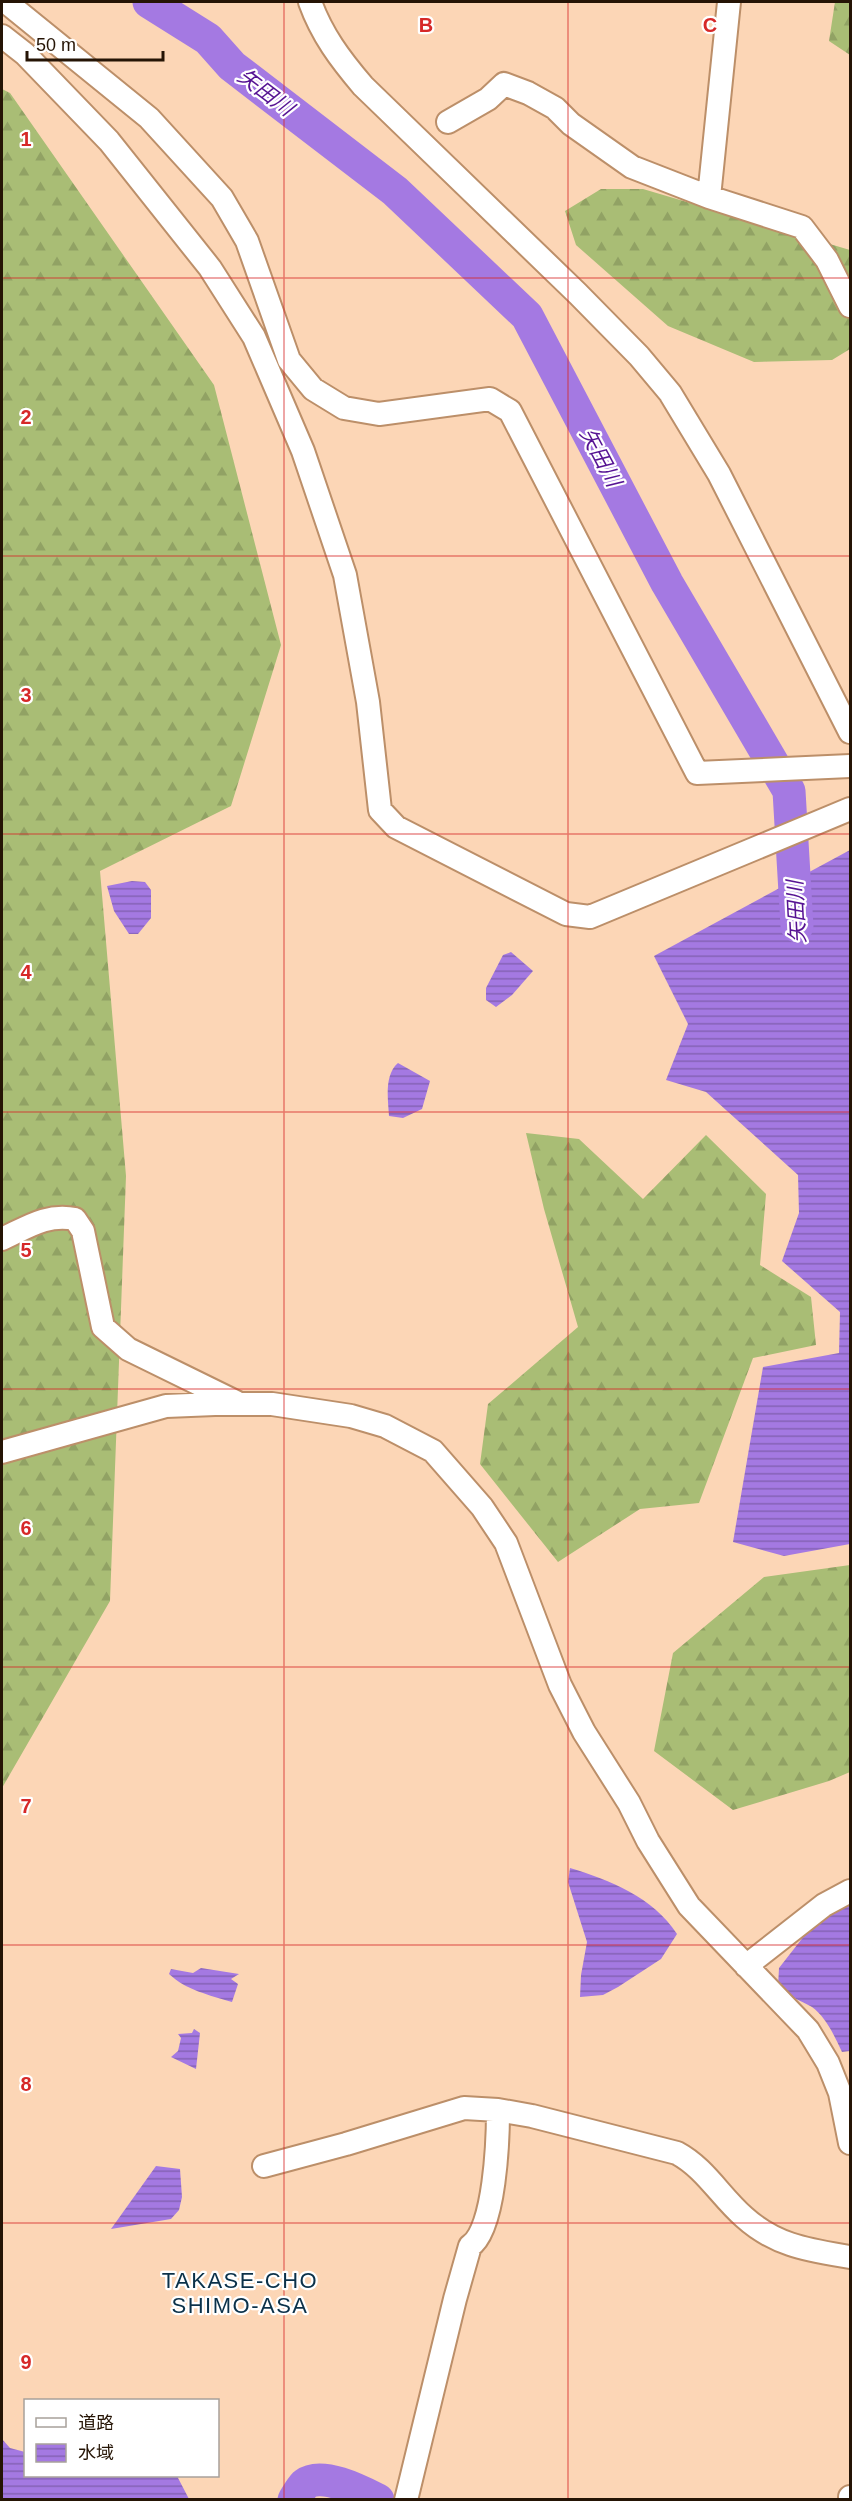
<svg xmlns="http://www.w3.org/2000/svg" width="852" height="2501" viewBox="0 0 852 2501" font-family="Arial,'Noto Sans JP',sans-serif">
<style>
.forest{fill:url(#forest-firs)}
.water{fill:url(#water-rules)}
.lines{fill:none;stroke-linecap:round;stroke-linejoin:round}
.river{stroke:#a479e2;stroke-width:33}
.minor-casing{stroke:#bc8f69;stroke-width:26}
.minor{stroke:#fff;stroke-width:22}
.grid{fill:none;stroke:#d62828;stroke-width:1.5;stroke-opacity:0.55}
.labels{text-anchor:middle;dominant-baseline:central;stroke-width:4.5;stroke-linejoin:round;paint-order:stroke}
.water-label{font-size:21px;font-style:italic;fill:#561393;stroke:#fff}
.quarter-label{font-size:22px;letter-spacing:1.5px;fill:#0b3149;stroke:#fff}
.grid-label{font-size:20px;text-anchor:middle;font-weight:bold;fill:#d62828;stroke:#fff;stroke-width:4.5;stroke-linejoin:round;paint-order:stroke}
</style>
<defs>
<pattern id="forest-firs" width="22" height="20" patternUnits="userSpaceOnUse" patternTransform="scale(1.5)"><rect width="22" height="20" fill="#a9bd75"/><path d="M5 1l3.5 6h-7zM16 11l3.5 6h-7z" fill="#91a264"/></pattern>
<pattern id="water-rules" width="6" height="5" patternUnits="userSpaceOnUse" patternTransform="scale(1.5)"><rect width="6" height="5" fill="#a479e2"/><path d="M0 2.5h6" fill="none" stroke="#8562b5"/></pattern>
</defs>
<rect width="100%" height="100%" fill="#fcd6b6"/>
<path class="forest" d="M835,2h15v53l-21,-14z
M2,89l8,4 204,292 67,260 -50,161 -131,65 26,305 -16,425 -108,187z
M601,189h42l207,61v99l-18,11 -78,2 -86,-36 -92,-81 -11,-34z
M526,1133l53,6 64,60 63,-64 60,59 -6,71 51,32 5,48 -63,13 -54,145 -59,6 -82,53 -78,-98 8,-60 90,-77 -34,-118z
M850,1565v207l-21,9 -96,29 -79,-59 19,-98 91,-76z"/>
<path class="water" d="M850,850v694l-66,12 -51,-14 30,-175 76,-14 1,-41 -58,-51 17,-48 -1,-38 -92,-83 -40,-12 22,-56 -34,-68z
M132,881l13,1 6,8v28l-13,16h-9l-15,-23 -7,-25z
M511,952l22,19 -21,24 -16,12 -10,-7v-12l17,-33z
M398,1063l32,18 -8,28 -19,9 -14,-2c-1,-17 -5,-41 9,-53z
M570,1868c40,12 83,29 107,66l-16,25 -43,28 -15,8 -23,2 1,-22 6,-33 -19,-60z
M850,1905v146l-8,1c-7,-15 -16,-35 -30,-45 -13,-7 -22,-10 -34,-20l1,-19 36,-46z
M201,1968l38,6 -8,5 7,5 -6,18c-23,-7 -46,-12 -63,-28l2,-5 22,4z
M194,2029l6,4 -4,36 -25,-12 7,-6 3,-13 -3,-4 14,-1z
M156,2166l24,3 2,28 -3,13 -8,9 -60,10z
M2,2439l8,9 15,4 1,24h151l12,23h-187z"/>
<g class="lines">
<path class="river" d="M149,2l59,37 24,27 163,125 132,125 140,267 122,208 8,135
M294,2500c3,-5 7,-12 11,-16 17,-13 57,8 73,16"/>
<g class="minor-casing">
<path id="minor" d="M6,2l143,116 73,80 25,43 42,119 24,29 31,19 35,6 111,-15 20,12 187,362 153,-7
M310,2c12,33 30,57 53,84l215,208 61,62 31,37 49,81 131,258
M2,36l23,18 84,87 101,127 44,69 49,114 42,124 23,127 12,108 16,17 170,87 24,3 260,-108
M448,122l40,-23 16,-15 24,9 27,15 16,16 61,43 77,30 93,30 25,33 23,46
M709,197l20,-195
M2,1239c24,-11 45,-26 73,-20l8,12 20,96 25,22 108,53
M2,1452l164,-46 49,-2h57l79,12 34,10 48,25 49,56 24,36 54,142 24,47 45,71 19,38 41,65 119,124 20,33 12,30 10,50
M746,1966l78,-61 26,-14
M264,2166l82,-22 118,-36 34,2 34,6 145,37c28,15 43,43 67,64 32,29 65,33 106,40
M406,2500l49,-201 15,-53c25,-16 28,-107 28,-136
M850,2500v-3"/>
</g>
<use href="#minor" class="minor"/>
</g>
<path class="grid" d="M284,2v2498M568,2v2498M2,278h848M2,556h848M2,834h848M2,1112h848M2,1389h848M2,1667h848M2,1945h848M2,2223h848"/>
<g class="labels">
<g class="water-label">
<text transform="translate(266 92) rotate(37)">矢田川</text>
<text transform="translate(601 457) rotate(62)">矢田川</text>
<text transform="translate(796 912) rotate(-93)">矢田川</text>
</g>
<g class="quarter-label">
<text x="240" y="2280">TAKASE-CHO<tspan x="240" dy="25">SHIMO-ASA</tspan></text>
</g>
</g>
<g class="grid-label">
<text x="426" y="32">B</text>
<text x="710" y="32">C</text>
<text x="26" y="146">1</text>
<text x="26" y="424">2</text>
<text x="26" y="702">3</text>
<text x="26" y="979">4</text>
<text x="26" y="1257">5</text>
<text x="26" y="1535">6</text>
<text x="26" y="1813">7</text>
<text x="26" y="2091">8</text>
<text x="26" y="2369">9</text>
</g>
<rect width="852" height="2501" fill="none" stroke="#251405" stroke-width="6"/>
<rect x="24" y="2399" width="195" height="78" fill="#ffffff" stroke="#a8a19b" stroke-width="1.5"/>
<rect x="36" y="2418" width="30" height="9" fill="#ffffff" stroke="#a8a19b" stroke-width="1.5"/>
<text x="78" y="2429" font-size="18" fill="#251405">道路</text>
<rect x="36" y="2444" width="30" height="18" fill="url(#water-rules)" stroke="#a8a19b" stroke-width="1.5"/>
<text x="78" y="2459" font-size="18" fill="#251405">水域</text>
<path d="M27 51v9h136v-9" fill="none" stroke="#251405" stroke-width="3"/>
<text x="36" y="51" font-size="18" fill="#251405" stroke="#ffffff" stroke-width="4.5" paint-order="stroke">50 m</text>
</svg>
